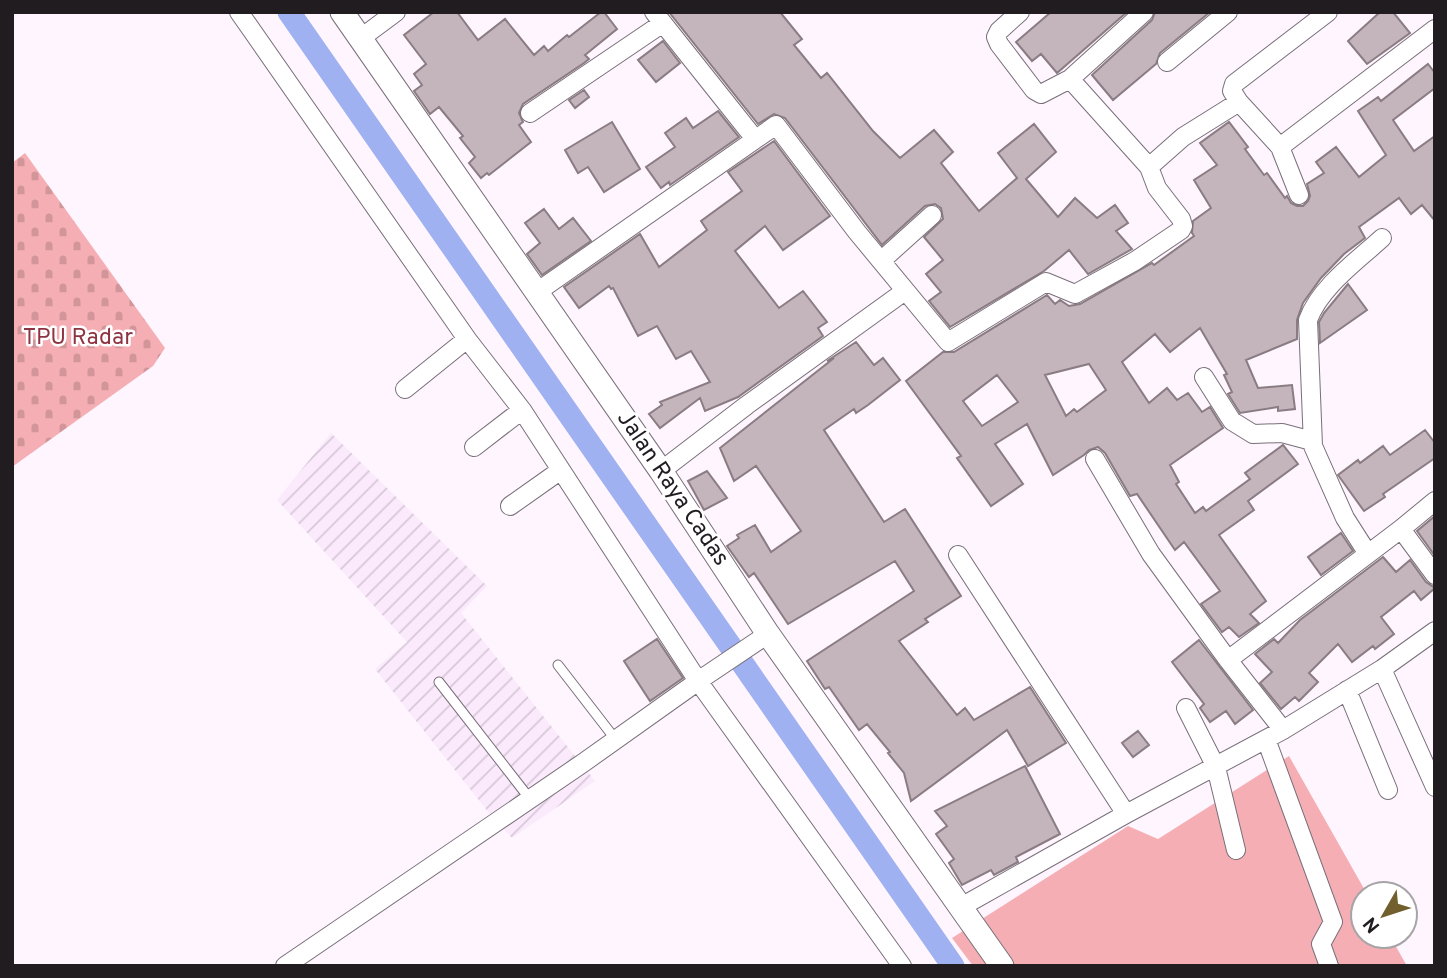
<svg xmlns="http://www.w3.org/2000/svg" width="1447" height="978" viewBox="0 0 1447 978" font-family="Overpass,sans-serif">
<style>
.industrial{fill:url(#industrial-furrows)}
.green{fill:#f5afb4}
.cemetery{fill:url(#cemetery-stones)}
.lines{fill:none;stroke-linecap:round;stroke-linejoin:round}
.canal{stroke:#a0b1f1;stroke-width:23}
.building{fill:#c4b4bb;stroke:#8a7c82;stroke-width:2;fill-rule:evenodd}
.service-casing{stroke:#796f7a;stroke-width:11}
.minor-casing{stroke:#796f7a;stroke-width:20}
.tertiary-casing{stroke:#796f7a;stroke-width:25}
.service{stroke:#fff;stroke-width:9}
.minor{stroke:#fff;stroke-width:18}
.tertiary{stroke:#fff;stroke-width:23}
.labels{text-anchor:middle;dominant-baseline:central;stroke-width:5;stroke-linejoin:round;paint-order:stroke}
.park-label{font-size:23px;fill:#8e3341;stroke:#fff}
.street-label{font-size:23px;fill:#201c20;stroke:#fff}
</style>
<defs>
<pattern id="industrial-furrows" width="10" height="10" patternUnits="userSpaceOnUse" patternTransform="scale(1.75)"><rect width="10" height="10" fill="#fbeafc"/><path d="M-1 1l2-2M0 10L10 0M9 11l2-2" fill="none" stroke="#d7c8d8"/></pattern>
<pattern id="cemetery-stones" width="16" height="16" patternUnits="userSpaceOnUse" patternTransform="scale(1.75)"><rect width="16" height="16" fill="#f5afb4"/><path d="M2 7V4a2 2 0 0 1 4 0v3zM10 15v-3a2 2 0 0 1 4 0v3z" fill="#d2969a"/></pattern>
</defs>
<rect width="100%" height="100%" fill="#fef5fe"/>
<path class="industrial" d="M331,433l156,153 -26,27 134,168 -83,57 -23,-25 -114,-144 32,-27 -130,-142z"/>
<path class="green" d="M1289,756l78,138h-4v42h27l17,30h-434l-21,-28 176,-112 30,13z"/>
<path class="cemetery" d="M25,153l140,195 -12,18 -141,101v-304z"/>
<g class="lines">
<path class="canal" d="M289,12l664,954"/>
</g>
<path class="building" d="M434,12h23l21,28 27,-21 29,36 10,-9 4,5 19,-16 2,2 32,-25h3l13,17 -32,26 4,4 -5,4 -61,41 -4,9 4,9 -4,3 12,17 -42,33 -2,-2 -6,5 -12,-15 6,-6 -15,-19 3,-2 -24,-29 -9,7 -16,-23 8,-6 -8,-11 12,-10 -22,-29z
M669,12h111l22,27 -8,6 27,33 6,-5 46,58 27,27 34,-28 19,22 -12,11 38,48 38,-33 -19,-25 36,-29 22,28 -30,27 32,38 17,-19 22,20 18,-13 13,18 -12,8 16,18 -44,25 -19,-24 -25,21 -94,56 -21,-26 12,-9 -15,-18 17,-14 -19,-23 19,-18 -2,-11 -6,-4 -10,2 -43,39 -97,-127 -11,-4 -16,10z
M1051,12h76l-70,61 -16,-19 -9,7 -16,-19z
M1155,12h55l-50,41 -4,11 -43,36 -21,-25 60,-55z
M1380,12h13l17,21 -43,31 -19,-23z
M663,41l17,22 -24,19 -18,-22z
M1428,64l7,9v15l-42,32 21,31 21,-15v85l-13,-16 -11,9 -12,-16 -40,29 6,11 -21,16 -23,24 -18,25 -6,17v19l-51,21 12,28 34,-3 3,24 -17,2v-4l-38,6 -12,-19 4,-2 -8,-17 3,-1 -27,-46 -30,24 -15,-18 -33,28 27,41 18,-15 10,12 11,-7 14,19 8,-5 13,21 -53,37 9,17 -3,2 19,29 8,-6 3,4 44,-32 -5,-6 38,-28 15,19 -50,37 6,9 -35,25 47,66 -16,13 9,9 -20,14 -10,-10 -7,5 -21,-28 19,-13 -36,-49 -9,8 -38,-56 -7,2 -25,-43 -7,-6 -9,3 -5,5 -31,20 -26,-51 -32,20 28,40 -32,22 -34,-48 4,-2 -55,-75 37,-29h11l93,-57 8,9 5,-4 9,6 11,-2 72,-41 2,2 40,-29 -2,-3 1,-12 18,-13 -17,-28 23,-15 -17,-22 29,-21 19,25 -3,2 19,26 3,-2 18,25 2,-2 4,7 6,3h6l5,-5 2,-5 -3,-12 17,-11 -8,-11 20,-15 23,30 27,-22 -28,-44 20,-14 3,4zM1089,364l17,26 -29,22 -3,-3 -8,7 -21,-41zM997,375l21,27 -36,24 -19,-25z
M584,90l5,7 -14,11 -6,-8z
M718,111l21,26 -69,48 -1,-3 -8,6 -15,-21 29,-20 -10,-14 21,-15 7,10z
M612,122l28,47 -36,23 -16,-25 -10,6 -13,-23z
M774,141l56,75 -47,34 -18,-24 -30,25 44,57 24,-17 24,31 -9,6 5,8 -85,61 -33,14 -5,-13 -40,30 -11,-14 13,-9 -2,-3 50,-20 -19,-31 -15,8 -19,-33 -19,10 -25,-48 -2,1 -2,-3 -30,22 -15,-21 76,-53 19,33 48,-37 -6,-9 41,-30 -14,-19z
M544,209l15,20 14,-11 18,23 -49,34 -15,-21 13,-11 -15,-20z
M1348,284l19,26 -47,33 -1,-21 5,-9z
M856,342l18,23 9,-7 17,22 -32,25 -12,8 -2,-4 -30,21 60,92 21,-13 56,87 -36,23 3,3 -29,19 58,74 8,-7 9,12 56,-33 36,56 -38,23 -21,-36 -96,71 -7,-28 -16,-20 2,-1 -23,-28 -8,6 -30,-43 -4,2 -18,-28 107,-70 -19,-30 -107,63 -34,-51 -5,4 -22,-31 12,-8 -2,-3 18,-10 16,27 30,-21 -45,-65 -22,15 -14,-33 114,-90 -7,3z
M1425,430l10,13v15l-52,36 2,3 -21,14 -26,-36 20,-15 2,3 23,-17 7,9z
M707,471l20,27 -23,12 -16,-29z
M1435,516v40l-18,-25z
M1341,533l12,18 -32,24 -13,-18z
M1383,557l13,15 14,-12 16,22 9,6 -14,12 -7,-9 -33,26 13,17 -19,15 -2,-3 -21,16 -14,-18 -29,29 9,9 -19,19 -4,-4 -14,12 -21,-26 12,-11 -17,-18 19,-15 4,4 22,-23z
M657,639l26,39 -33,23 -26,-40z
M1199,640l54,70 -18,14 -9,-13 -16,11 -10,-14 4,-4 -32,-42z
M1138,731l11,14 -16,12 -11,-14z
M1025,766l35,68 -44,23 2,5 -24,13 -3,-5 -29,15 -13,-22 5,-4 -18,-25 11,-8 -12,-15z"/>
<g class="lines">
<g class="service-casing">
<path id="service" d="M558,665l58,75
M439,682l91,117"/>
</g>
<g class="minor-casing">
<path id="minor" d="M239,12l228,327 55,71 176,271 204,285
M654,12l101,127
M1020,12l-21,19 -3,6 3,7 35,46 7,4 29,-15 74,-67
M1328,12l-94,72 -2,7 7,11 41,45 155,-118
M361,38l35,-26
M1167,62l61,-50
M530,113l133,-90
M1280,147l19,48
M1149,167l34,-30 56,-35
M881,261l51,-46
M537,292l239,-167 81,107 91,110 98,-60 29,12 60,-33 46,-31 2,-4 -2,-7 -24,-31 -8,-21 -79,-88
M1204,377l28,44 21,13 29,-1 30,8
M405,389l62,-50
M474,447l48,-37
M1095,459l56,95 77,106 55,70
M661,471l86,-66 158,-114
M510,506l51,-36
M1401,529l34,46
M1368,554l-23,-36 -32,-72 -5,-126c12,-33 49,-59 74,-82
M958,555l168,259
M1228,660l173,-131 34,-28
M1382,669l53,118
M1347,690l41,100
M1186,708l30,59 20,83
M1266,739l67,183 -12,22 8,22
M961,907l165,-93 157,-84 99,-61 53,-38
M285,966l298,-203 121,-86 64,-43"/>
</g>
<g class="tertiary-casing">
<path id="tertiary" d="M342,12l319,459 107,163 234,332"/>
</g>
<use href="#service" class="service"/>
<use href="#minor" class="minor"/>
<use href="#tertiary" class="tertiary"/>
</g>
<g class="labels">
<g class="park-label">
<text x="78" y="338">TPU Radar</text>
</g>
<g class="street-label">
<text transform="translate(672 489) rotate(56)">Jalan Raya Cadas</text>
</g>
</g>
<rect width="1447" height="978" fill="none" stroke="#201c20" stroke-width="28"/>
<g transform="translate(1384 915) rotate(231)"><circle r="33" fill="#ffffff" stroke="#a6a4a6" stroke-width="2"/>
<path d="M0-5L12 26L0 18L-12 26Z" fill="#71602e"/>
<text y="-10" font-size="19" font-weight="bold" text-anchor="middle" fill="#201c20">N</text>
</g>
</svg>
